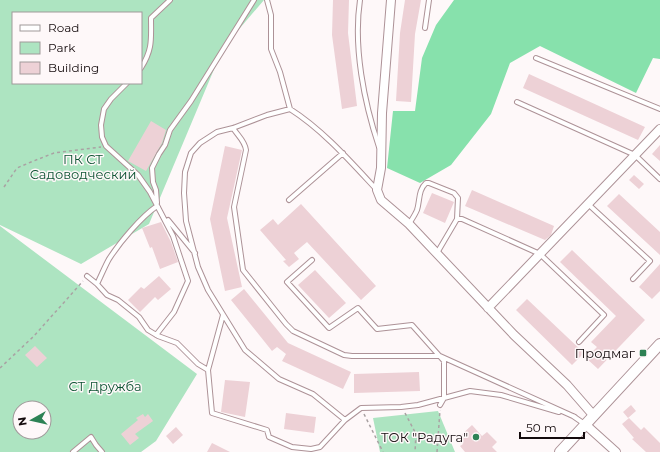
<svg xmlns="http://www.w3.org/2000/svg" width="660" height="452" viewBox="0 0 660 452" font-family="Montserrat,sans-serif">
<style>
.green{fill:#ade4c1;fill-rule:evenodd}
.forest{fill:#87e1ac}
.building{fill:#edd1d6}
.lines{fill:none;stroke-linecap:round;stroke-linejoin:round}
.service-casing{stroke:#ad9297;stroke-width:6}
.minor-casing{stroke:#ad9297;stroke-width:10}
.tertiary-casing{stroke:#ad9297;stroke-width:12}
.path{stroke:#a9a2a3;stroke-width:1.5;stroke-dasharray:3 3;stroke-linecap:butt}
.service{stroke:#fff;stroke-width:4}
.minor{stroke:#fff;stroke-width:8}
.tertiary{stroke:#fff;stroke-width:10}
.poi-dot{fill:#2d8255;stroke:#fef8f9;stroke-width:1.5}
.labels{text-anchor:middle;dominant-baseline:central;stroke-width:3;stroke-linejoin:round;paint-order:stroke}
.park-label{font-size:13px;fill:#0b5231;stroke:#fef8f9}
.poi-label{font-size:13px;fill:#130a0c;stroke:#fef8f9;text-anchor:end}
</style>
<rect width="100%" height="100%" fill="#fef8f9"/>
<path class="green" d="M0,0h264l-41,48 -74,176 -68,40 -81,-39zM13,13h128v70h-128z
M0,226l197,148 -41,67 -15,11h-141zM20,408h24v24h-24z
M438,411l17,41h-75l-7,-34z"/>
<path class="forest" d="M454,0h206v59l-7,-1 -17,35 -96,-47 -30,17 -19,51 -40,51 -31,18 -33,-15 6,-57h22l7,-53 14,-33z"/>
<path class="building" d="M333,0h16l-1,33 9,73 -15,3 -10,-74z
M405,0h16l-6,34 -4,68 -15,-1 4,-68z
M529,74l116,53 -7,13 -115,-52z
M151,121l15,9 -4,13 -16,28 -18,-10z
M660,145v16l-8,-7z
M225,146l17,4 -15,68 15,69 -17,4 -15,-72z
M634,175l10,9 -5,5 -10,-9z
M472,190l82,36 -3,9 -6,5 -80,-34z
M432,193l22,9 -9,21 -22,-10z
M619,194l41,38v23l-53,-49z
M301,204l75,82 -15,14 -54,-58 -13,11 5,6 -10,8 -6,-6 3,-1 -26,-30 13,-11 5,6z
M161,222l10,20 7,20 -18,7 -8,-22 -2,1 -8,-20z
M572,250l73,70 -47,49 -12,-11 11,-11 -6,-5 25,-26 -56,-54z
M660,264v27l-8,8 -13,-12z
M315,270l31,33 -17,15 -31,-33z
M159,276l12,13 -13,11 -3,-3 -15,15 -12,-12 13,-13 3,2z
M244,289l44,54 63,29 -8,17 -61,-28 4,-7 -9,-7 -5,4 -41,-51z
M527,299l57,54 -12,12 -56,-55z
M35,346l12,12 -10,9 -12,-12z
M419,372l1,19 -66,2v-19z
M225,380l25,2 -5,35 -24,-5z
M631,405l5,6 -8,7 -5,-6z
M286,413l30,4 -2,16 -30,-4z
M143,414l2,3 3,-3 5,7 -18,13 4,4 -9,7 -9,-11 17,-14 -2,-2z
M629,418l12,12 3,-3 16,16v9h-14l-14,-13 2,-1 -12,-14z
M472,425l10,11 5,-4 10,10 -5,5 5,5h-32l-5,-6 3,-2 -5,-6z
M176,427l7,8 -10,9 -7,-8z
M212,443l18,9h-23z"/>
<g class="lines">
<g class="service-casing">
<path id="service" d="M267,0l4,15v34l9,23 10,37
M360,0c-7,47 4,102 19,147
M425,28l4,-28
M536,58l124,51
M141,68c12,-19 10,-29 10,-50l19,-18
M127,83l-16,16 -7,10 -3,16 1,12 4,9 32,29 12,17 23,44 15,45 -14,31 -18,23
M517,102l118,53 25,24
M233,128c5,8 12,13 13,22l-12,57 9,63 43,54 7,7 51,24 8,1h88l135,61
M289,200l54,-47
M157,203l-1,-13 -3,-8 -1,-14 7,-14 6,-9 5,-15 21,-29 63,-101
M588,204l62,57 -17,18
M168,220l27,33
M409,224c3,-5 6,-9 8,-14 3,-9 1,-20 9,-27h3l25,10 4,5 -1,21
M437,253l20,-34h5l78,35 64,61 -25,27
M312,260l-25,22 42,46 29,-20 19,21 35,-4 32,36v37l-4,7
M87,276l10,8 10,11 11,5 21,17 9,13 10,6 19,7 21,21 10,6
M97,284c4,-8 8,-18 12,-25 11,-17 32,-42 48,-53l1,1
M223,315l-15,55 4,43 55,17 2,7 23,10 19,2 9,-2 25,-27 16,-12 40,-1 17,-2 52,-14 31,4 58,17
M573,416l13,9
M345,420l-32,-26 -34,-15 -34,-29 -37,-60 -10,-23 -12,-46 -2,-28 1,-21 6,-19 9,-10 17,-11 16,-4 34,-13 23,-6c33,21 60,52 87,81
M73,452l18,-15 5,8 6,7"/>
</g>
<g class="minor-casing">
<path id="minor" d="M391,0l-9,113 -1,55 -4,22 4,10 28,24 105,111 53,50 27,31
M488,308l172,-179
M586,425l30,27"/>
</g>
<g class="tertiary-casing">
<path id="tertiary" d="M560,452l100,-108"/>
</g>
<path class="path" d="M4,187l13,-19 14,-6 23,-9 47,-6
M0,368l34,-32 49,-55
M405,413l11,21 -1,18
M364,414l19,38
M437,452l3,-42"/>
<use href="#service" class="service"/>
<use href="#minor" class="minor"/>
<use href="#tertiary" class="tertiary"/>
</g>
<g class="poi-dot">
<rect x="639" y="349" width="8" height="8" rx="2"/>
<circle cx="476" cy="437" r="4"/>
</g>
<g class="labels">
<g class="park-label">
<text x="83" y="159">ПК СТ<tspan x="83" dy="15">Садоводческий</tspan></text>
<text x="105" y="386">СТ Дружба</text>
</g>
<g class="poi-label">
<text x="635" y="353">Продмаг</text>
<text x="468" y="437">ТОК "Радуга"</text>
</g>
</g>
<rect x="12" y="12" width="130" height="72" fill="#fef8f9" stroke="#a0999a"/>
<rect x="20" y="25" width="20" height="6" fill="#ffffff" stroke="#a0999a"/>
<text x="48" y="32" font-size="12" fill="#130a0c">Road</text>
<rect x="20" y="42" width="20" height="12" fill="#ade4c1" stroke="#a0999a"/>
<text x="48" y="52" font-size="12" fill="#130a0c">Park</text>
<rect x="20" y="62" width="20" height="12" fill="#edd1d6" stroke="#a0999a"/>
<text x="48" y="72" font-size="12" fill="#130a0c">Building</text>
<g transform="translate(32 420) rotate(262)"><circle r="19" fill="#fef8f9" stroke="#a0999a"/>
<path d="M0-3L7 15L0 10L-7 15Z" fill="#2d8255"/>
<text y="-6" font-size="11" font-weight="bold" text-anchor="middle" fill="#130a0c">N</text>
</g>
<path d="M520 432v6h64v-6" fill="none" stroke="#130a0c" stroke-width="2"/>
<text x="526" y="432" font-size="12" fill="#130a0c" stroke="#fef8f9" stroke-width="3" paint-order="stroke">50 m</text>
</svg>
